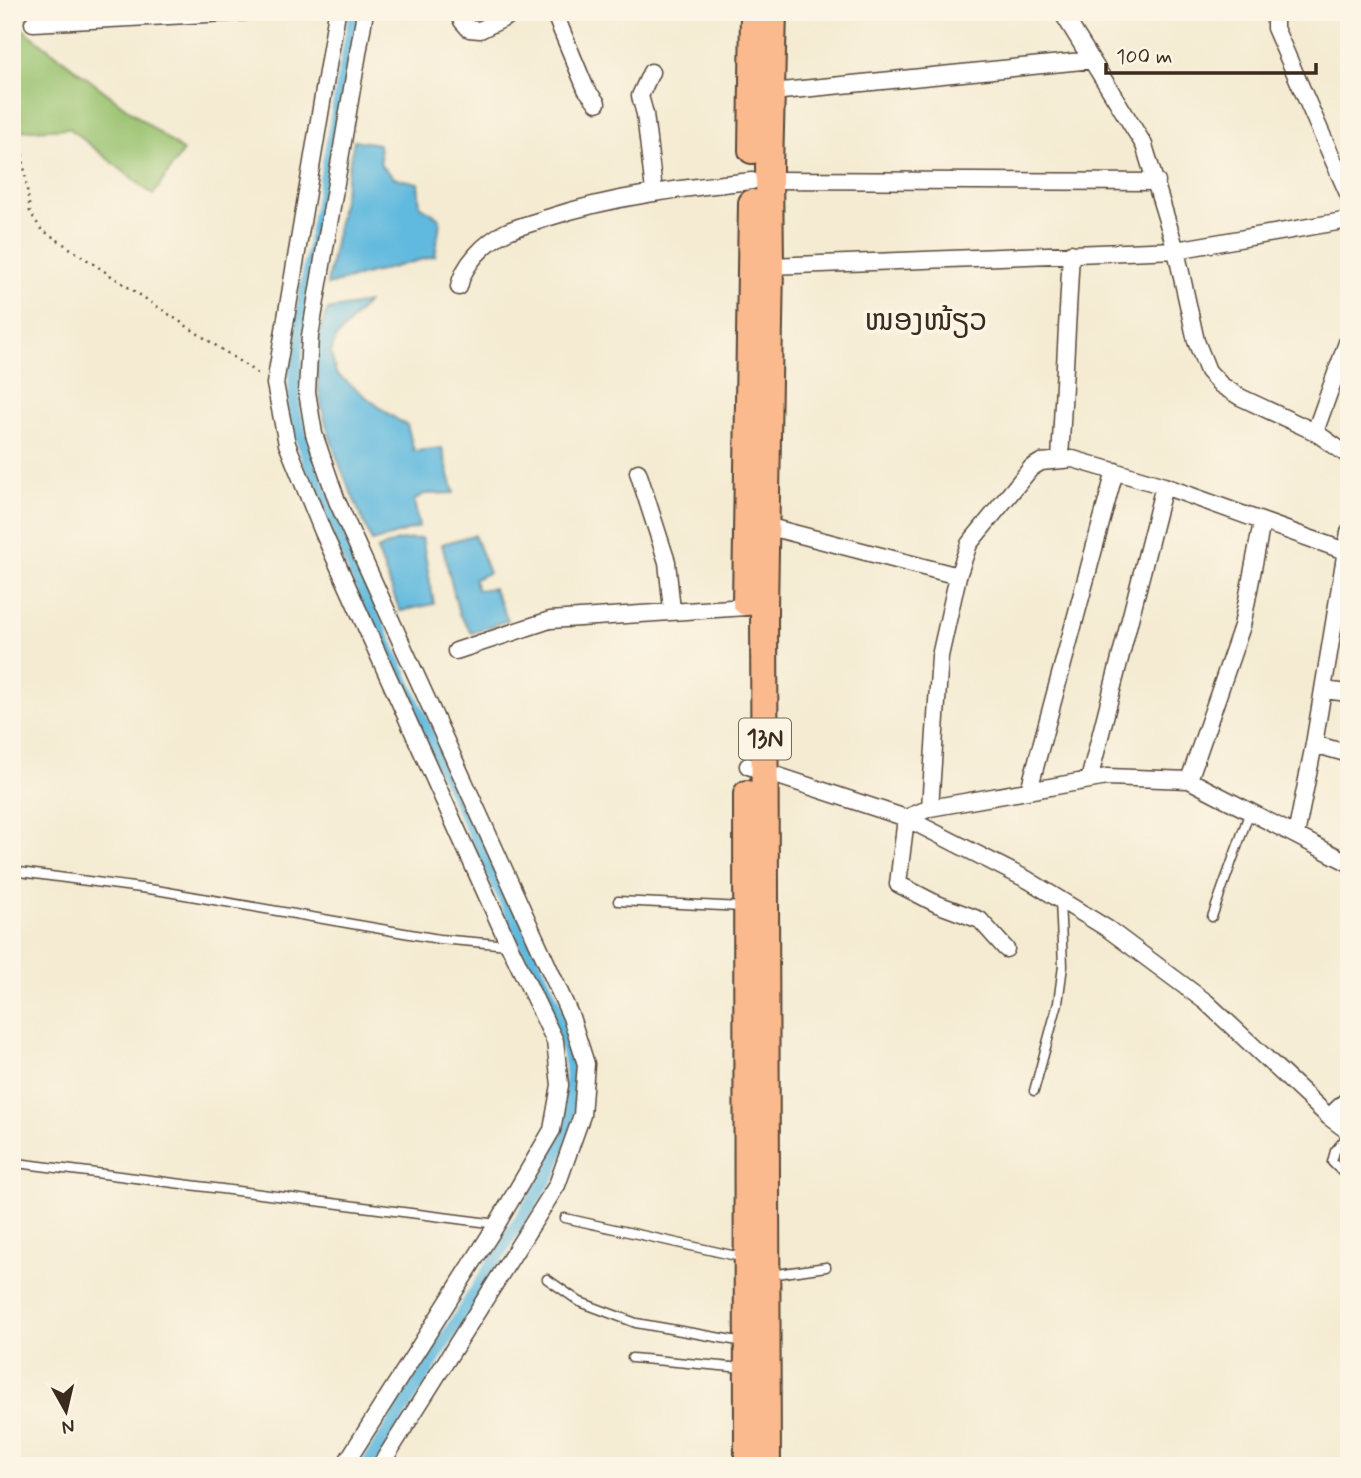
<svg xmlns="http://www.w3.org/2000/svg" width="1361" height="1478" viewBox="0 0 1361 1478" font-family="Mynerve,'Noto Sans Lao',sans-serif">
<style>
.green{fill:#97c16d;stroke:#697646;stroke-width:2}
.water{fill:#61b9de;stroke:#4e727e;stroke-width:2}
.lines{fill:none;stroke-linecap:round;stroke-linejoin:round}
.canal{stroke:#61b9de;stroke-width:14}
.service-casing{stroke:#574739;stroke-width:11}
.minor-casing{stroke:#574739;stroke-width:19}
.trunk-casing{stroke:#574739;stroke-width:30}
.path{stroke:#574739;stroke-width:2.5;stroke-dasharray:2 5;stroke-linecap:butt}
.service{stroke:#fff;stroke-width:8}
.minor{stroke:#fff;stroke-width:16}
.trunk{stroke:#fbba8d;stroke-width:26}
.labels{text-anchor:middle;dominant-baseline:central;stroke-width:7;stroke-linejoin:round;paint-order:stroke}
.shield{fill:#fcf5e5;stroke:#75675a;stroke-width:2}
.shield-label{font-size:24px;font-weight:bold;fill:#3b2a1e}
.quarter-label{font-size:30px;fill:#3b2a1e;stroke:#fcf5e5}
</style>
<rect width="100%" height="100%" fill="#fcf5e5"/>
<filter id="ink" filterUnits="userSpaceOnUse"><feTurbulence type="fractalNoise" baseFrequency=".0143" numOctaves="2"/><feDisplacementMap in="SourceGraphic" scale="14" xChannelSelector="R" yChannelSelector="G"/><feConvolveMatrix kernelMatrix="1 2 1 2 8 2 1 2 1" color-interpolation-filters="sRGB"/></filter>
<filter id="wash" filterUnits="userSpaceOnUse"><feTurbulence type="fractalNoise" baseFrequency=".00686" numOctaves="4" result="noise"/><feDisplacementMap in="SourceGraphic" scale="28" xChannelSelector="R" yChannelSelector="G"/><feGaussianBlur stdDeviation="1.57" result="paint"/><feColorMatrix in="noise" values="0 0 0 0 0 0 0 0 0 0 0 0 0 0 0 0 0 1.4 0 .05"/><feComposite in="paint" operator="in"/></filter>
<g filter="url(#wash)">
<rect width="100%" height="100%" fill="#f4ebd2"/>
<path class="green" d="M12,21l171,130 -30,44 -84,-67 -57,3z"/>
<path class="water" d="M354,140l25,4 2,22 14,12 23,5 2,23 19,12 1,4 -5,34 -108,29z
M367,303l-31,35 -5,15 5,21c24,16 45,38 71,51l7,26 28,-3 12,45 -30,1 -10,7 5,26 -47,15c-26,-64 -79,-164 -44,-232z
M474,535l15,38 -15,6 3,11 16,-2 15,32 -36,13 -13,-19 -17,-70z
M422,538l12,66 -34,7 -23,-61 20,-9z"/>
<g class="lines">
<path class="canal" d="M356,12l-60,336 -2,62 16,55 68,162 178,382 16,57 -4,52 -17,53 -184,295"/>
</g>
</g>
<g filter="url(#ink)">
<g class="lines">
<g class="service-casing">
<path id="service" d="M12,871l144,19 283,49 70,6
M618,901l125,6
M1212,917l38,-106
M1034,1091l24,-88 5,-37 -3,-67
M1349,1134l-14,17 -3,11 17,17
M17,1163l480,61
M565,1218l180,40
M770,1275l56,-8
M547,1279l33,23 56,21 108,19
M632,1358l111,10"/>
</g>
<g class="minor-casing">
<path id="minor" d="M337,12l-62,372 12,60 36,88 186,413 46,96 5,44 -8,45 -55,94 -153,242
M365,12l-55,324 -3,56 7,42 23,67 234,516 15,47 -4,51 -25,70 -177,281
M459,12l3,9 7,8 11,1 37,-18
M554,12l32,77 11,14
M1062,12l82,133 32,105 20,91 12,30 13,14 19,12 75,35 34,24
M1275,12v16l74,168
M33,23l213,-11
M651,72l-11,24 5,18 9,77
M772,92l320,-32
M769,180l388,2
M770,266l406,-16 173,-30
M459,287c4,-22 26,-45 47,-55 13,-6 27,-9 41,-14 67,-22 135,-30 205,-37
M1315,432l34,-95
M1060,460l11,-207
M638,472l29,90 5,48
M766,526l192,50 -18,80 -10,152
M958,576l11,-32 62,-76 10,-6 32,-3 91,27 181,65
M456,651l94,-31 196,-13
M1323,690l26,3
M1314,744l35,10
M748,766l158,52 122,62 80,49 98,73 123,115 20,15
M1089,780l75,-294
M1189,780l53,-154 20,-104
M1029,790l86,-319
M1296,835l18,-91 35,-212
M1006,949l-26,-29 -43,-16 -39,-20 8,-66 24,-10 177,-31 82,3 160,83
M1329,1117l20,-19"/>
</g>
<g class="trunk-casing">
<path id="trunk" d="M752,150l2,-138
M746,602l6,-399
M747,794l1,672
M767,1466l-3,-858 6,-342 -1,-99 4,-155"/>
</g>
<path class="path" d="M12,120l6,-1 12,93 11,17 219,146"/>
<use href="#service" class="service"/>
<use href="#minor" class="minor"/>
<use href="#trunk" class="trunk"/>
</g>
</g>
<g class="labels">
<rect class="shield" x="739" y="718.5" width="52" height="41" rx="5"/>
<g class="shield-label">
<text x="765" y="739">13N</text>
</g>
<g class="quarter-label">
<text x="926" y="321">ໜອງໜ້ຽວ</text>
</g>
</g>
<rect width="1361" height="1478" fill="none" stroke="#fcf5e5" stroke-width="42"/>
<g transform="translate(66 1411) rotate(172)" stroke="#fcf5e5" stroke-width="5" paint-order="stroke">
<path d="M0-5L12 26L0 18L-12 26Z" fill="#3b2a1e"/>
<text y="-10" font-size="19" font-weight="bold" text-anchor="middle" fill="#3b2a1e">N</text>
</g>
<path d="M1106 63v10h210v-10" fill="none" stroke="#3b2a1e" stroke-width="3.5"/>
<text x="1116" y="63" font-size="21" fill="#3b2a1e" stroke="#fcf5e5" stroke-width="5" paint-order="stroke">100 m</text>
</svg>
